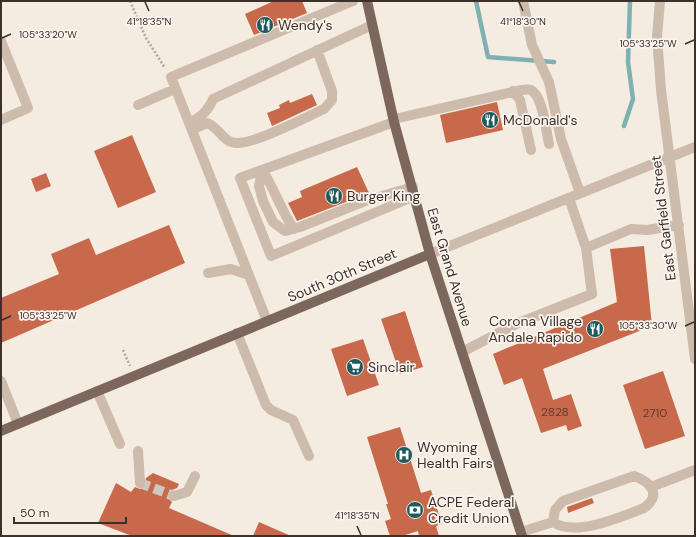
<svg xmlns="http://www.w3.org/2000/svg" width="696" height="537" viewBox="0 0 696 537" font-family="'DM Sans',sans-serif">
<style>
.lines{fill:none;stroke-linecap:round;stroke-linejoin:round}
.stream{stroke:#7fb0b2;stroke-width:4.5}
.building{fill:#c8694b}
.minor-tunnel{stroke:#cfc6bd;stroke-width:10;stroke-dasharray:10 5;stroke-linecap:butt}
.path{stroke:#b9a596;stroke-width:2.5;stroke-dasharray:2 2;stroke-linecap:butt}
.minor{stroke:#cdbbac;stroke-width:10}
.major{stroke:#7d675c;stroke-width:10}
.ticks{fill:none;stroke:#3b302b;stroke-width:1.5}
.labels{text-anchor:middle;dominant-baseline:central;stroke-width:3.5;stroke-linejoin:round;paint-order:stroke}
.number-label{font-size:12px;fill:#5e3e33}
.poi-label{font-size:14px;fill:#3b302b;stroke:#fbf5ee;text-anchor:start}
.street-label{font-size:14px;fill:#3b302b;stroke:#fbf5ee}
.ticks-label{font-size:10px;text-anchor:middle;fill:#3b302b;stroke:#fbf5ee;stroke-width:3.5;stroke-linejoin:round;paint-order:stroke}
</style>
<rect width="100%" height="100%" fill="#f4ebe1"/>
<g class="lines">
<path class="stream" d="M476,1l12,56 66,5
M624,126l9,-27 -5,-37 2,-61"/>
</g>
<path class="building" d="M274,1h28l5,12 -53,22 -9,-21z
M312,94l5,11 -45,21 -5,-13 13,-5 -1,-3 10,-5 1,3z
M497,102l6,28 -57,13 -6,-28z
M132,135l24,57 -38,16 -24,-57z
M357,167l12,26 -72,28 -9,-18 14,-6 -2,-6z
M46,173l5,13 -15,6 -5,-13z
M169,225l16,38 -184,80v-45l58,-24 -8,-20 38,-16 7,17z
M644,246l8,80 -109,43 10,31 18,-6 11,32 -14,5 -2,-6 -25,8 -19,-55 -18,7 -11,-31 124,-52 -7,-53z
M405,311l18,56 -23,7 -19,-55z
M363,339l16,46 -32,11 -16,-47z
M663,371l22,65 -40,13 -22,-64z
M400,427l21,66 10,-3 11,34 -6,2 3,10h-20l-1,-5 -16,5h-12l-5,-15 6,-2 -5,-15h2l-21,-67z
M153,473l26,11 -2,4 -5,2 -4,4v4l4,4 -3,6 65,28h-102l-34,-13 18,-40 15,9 4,-5 5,2 4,-1 2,-10z
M592,498l2,5 -26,10 -1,-6z
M259,522l32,14h-38z"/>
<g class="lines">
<path class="minor-tunnel" d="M140,483l34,13"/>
<path class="path" d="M130,1l16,37 19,30
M123,350l7,16"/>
<path class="minor" d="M523,1l9,44 17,37 12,57 19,54
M660,1l-3,35 4,54 34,269
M1,41l27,67 -27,12
M513,91l7,9 11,50
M138,105l37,-16
M394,119l127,-29c3,0 7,-1 10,0 12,6 15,41 18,54
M394,122l-154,56 31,78 144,-60
M189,123c12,-6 19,-12 24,-24l159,-74
M192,130l15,-7c12,4 16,20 30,20 18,1 69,-26 87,-34l8,-9v-9l-15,-41
M262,170l-3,16 4,15 10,21 12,9 15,-4 65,-26 48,-14
M262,170c13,19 19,41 32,59
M586,248l45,-19 16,1 32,-5
M430,254l265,-107
M208,273l23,-4 18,6
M267,321l-96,-244 182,-76
M237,333l29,72 5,5 22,10 16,36
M462,352l54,-28 76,-30 -6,-46 -17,-50
M1,381l17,43
M97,391l23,53
M138,451l2,32
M634,476c17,6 28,19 10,32 -25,10 -70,29 -91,14l2,-12 8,-9z
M651,487l44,-17
M174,496l13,-4 8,-16
M521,532l32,-10"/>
<path class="major" d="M367,1l27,121 36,132 92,282
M1,431l429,-177"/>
</g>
<path class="ticks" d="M145,2l4,9M519,2l4,9M2,38l9,-4M685,44l9,-4M2,320l9,-4M685,326l9,-4M357,526l4,9"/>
<defs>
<g id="restaurant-disc" transform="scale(0.9)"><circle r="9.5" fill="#1f5a5e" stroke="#fbf5ee"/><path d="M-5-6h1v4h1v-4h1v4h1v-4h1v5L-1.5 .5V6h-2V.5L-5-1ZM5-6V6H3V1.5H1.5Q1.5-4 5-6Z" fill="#fff"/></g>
<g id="supermarket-disc" transform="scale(0.9)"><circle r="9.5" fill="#1f5a5e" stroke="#fbf5ee"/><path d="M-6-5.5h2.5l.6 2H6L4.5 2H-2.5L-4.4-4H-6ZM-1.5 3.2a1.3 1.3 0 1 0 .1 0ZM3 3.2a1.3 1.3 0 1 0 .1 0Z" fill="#fff"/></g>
<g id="hospital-disc" transform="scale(0.9)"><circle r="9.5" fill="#1f5a5e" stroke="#fbf5ee"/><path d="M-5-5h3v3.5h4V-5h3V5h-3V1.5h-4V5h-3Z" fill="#fff"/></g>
<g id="bank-disc" transform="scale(0.9)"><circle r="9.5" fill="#1f5a5e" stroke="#fbf5ee"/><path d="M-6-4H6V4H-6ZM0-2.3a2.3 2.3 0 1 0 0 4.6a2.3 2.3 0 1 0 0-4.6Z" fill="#fff"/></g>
</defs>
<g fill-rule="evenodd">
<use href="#restaurant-disc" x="265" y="25"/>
<use href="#restaurant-disc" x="490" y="120"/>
<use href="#restaurant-disc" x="334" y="196"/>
<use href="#restaurant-disc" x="595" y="329"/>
<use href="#supermarket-disc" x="355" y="367"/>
<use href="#hospital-disc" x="404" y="455"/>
<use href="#bank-disc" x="415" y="510"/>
</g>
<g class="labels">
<g class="number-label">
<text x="555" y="412">2828</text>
<text x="655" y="413">2710</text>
</g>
<g class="poi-label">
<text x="278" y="25">Wendy's</text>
<text x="503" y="120">McDonald's</text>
<text x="347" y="196">Burger King</text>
<text x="582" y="321" text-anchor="end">Corona Village<tspan x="582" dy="16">Andale Rapido</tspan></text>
<text x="368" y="367">Sinclair</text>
<text x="417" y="447">Wyoming<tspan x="417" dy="16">Health Fairs</tspan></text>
<text x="428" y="502">ACPE Federal<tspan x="428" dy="16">Credit Union</tspan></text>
</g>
<g class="street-label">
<text transform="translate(663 218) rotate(-97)">East Garfield Street</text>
<text transform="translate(450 267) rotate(73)">East Grand Avenue</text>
<text transform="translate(342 275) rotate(-23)">South 30th Street</text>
</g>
</g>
<g class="ticks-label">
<text x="149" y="25">41°18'35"N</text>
<text x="523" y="25">41°18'30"N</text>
<text x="48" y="38">105°33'20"W</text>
<text x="648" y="47">105°33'25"W</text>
<text x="48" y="319">105°33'25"W</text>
<text x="648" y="329">105°33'30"W</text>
<text x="357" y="519">41°18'35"N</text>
</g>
<rect width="696" height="537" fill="none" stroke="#3b302b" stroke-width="4"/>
<path d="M14 517v6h112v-6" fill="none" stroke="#3b302b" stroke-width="2"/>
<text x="20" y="517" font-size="12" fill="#3b302b" stroke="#fbf5ee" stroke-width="3" paint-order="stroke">50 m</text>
</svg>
